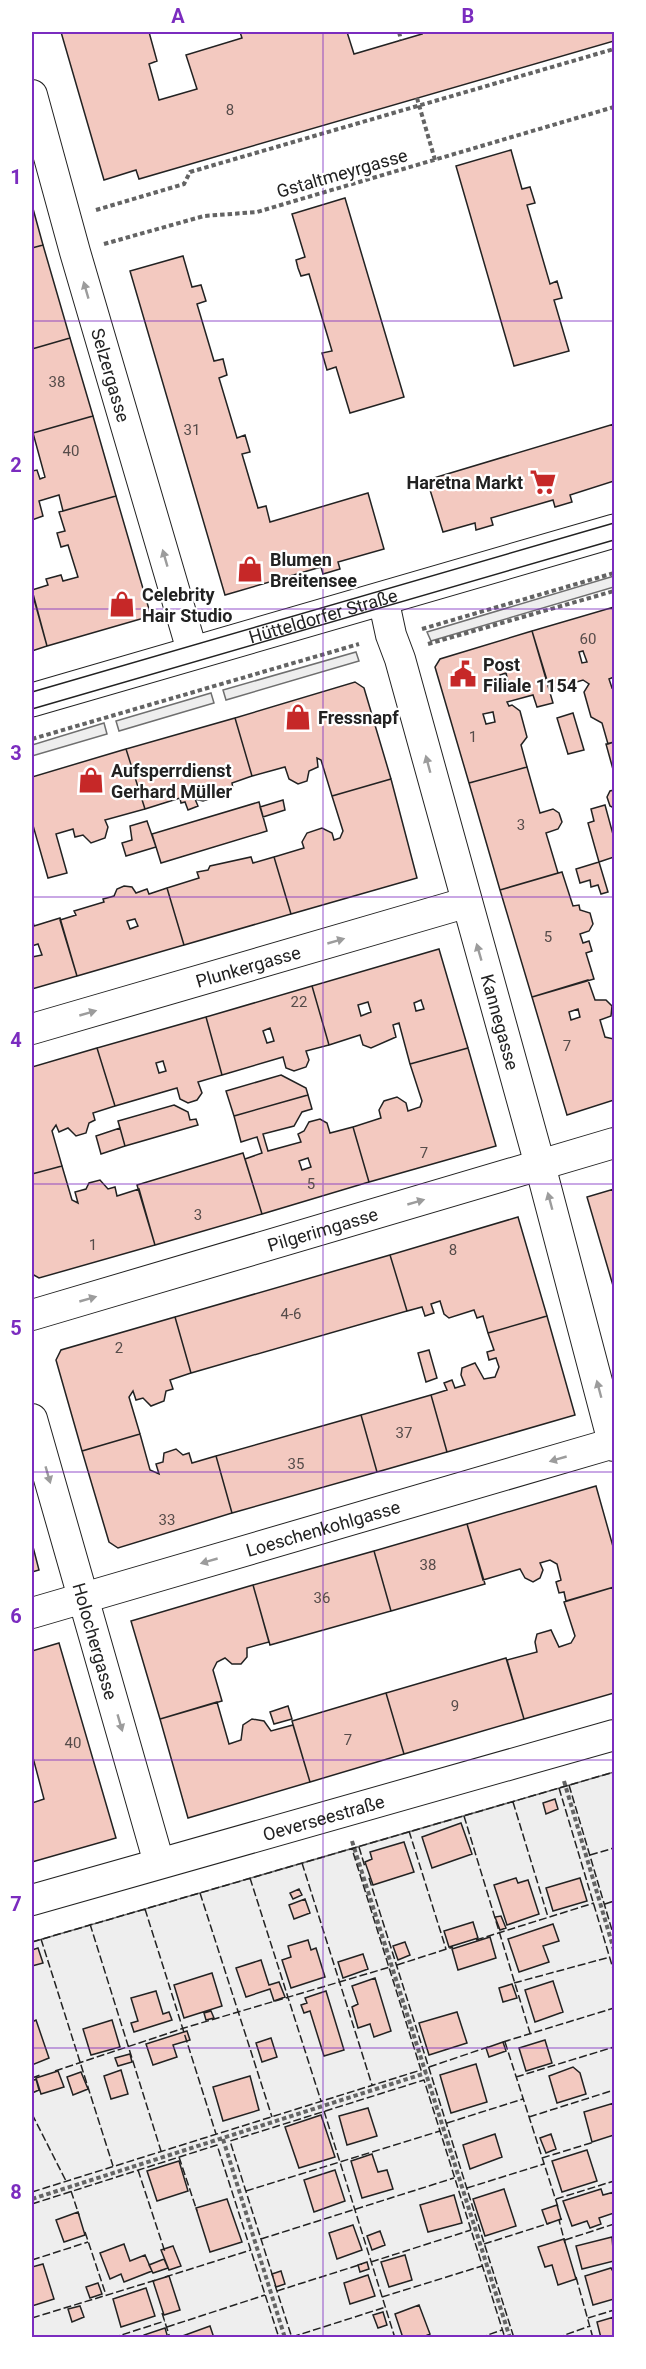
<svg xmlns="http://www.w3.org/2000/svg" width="646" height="2369" viewBox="0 0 646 2369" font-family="Roboto,sans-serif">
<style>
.green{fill:#eee;stroke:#6f6f6f;stroke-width:1.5}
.building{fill:#f3c9c0;stroke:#222;stroke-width:1.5;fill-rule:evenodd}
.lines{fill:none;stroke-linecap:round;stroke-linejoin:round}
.minor-casing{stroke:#222;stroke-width:32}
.secondary-casing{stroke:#222;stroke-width:35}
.path{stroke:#646464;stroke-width:4;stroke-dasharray:4.5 3;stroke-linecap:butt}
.minor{stroke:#fff;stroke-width:30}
.secondary{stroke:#fff;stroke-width:33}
.tram{stroke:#222;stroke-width:1.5}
.fence{stroke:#222;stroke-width:1.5;stroke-dasharray:8 3;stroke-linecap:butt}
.oneway{fill:#9c9c9c}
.grid{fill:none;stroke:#7b2cbf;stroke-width:1.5;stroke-opacity:0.55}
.labels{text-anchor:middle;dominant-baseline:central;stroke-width:4.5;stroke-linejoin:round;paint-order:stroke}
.number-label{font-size:15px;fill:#564c4a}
.street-label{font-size:18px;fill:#222;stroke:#fff}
.poi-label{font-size:18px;font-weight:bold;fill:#222;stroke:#fff;text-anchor:start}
.neatline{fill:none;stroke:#7b2cbf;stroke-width:2}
.grid-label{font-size:20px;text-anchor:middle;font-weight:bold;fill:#7b2cbf}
</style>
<rect width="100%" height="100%" fill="#fff"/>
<path class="green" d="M614,576v11l-183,54 -4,-9z
M356,652l3,9 -133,39 -3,-10z
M211,693l3,10 -95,28 -3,-10z
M104,723l3,11 -75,22v-11z
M614,1772v565l-582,1v-396z"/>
<path class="building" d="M61,32h88l8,29 -8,3 10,36 38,-11 -11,-34 56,-17 -2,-6h107l7,22 68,-20 -1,-2h193v9l-475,138 -3,-9 -32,10z
M511,150l11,39 8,-2 5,16 -8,2 23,79 7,-3 5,17 -8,2 15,51 -55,15 -58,-200z
M345,198l59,199 -54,16 -14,-46 -9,3 -5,-17 10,-2 -23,-77 -8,2 -3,-8 -2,-8 9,-3 -13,-43z
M32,205l11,40 -11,3z
M43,245l27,93 -38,11v-101z
M183,256l9,31 9,-2 5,16 -9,3 17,57 9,-2 4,16 -8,3 18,60 8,-3 5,17 -8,2 16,54 8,-2 4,16 98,-29 16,56 -46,13 2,7 -17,5 -2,-7 -96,28 -95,-324z
M70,338l23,78 -60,17 -1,-84z
M93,416l23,80 -53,15 -4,-16 -20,6 4,15 -11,4v-49l5,-1 3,9 5,-2 -12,-44z
M614,424v57l-44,14 2,7 -17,5 -2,-7 -62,18 2,7 -17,5 -1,-7 -32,9 -16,-52z
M116,496l35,120 -104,30 -15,-56 16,-5 -2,-6 15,-4 2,6 15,-4 -10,-32 -7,2 -4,-14 8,-2 -6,-19z
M32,592l15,54 -15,5z
M614,607v70l-5,2 3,9 2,-1v55l-6,2 -6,-21 -11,-6 -7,-25 5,-8 -6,-4 -33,10 -18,-59zM583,651l4,11 -5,1 -3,-11z
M532,631l21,72 -16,4 -4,-12 -26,7 2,4 3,-1 8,6 7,26 -6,8 6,22 -58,16 -34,-116 5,-8zM506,673l3,12 -5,2 -4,-12zM493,712l2,10 -9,2 -3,-10z
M355,682l9,6 27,91 -59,17 -11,-36 -4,-2 1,9 -9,4 -2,10 -9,3 -9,-5 -4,-12 -33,9 -17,-58z
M573,713l11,37 -16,4 -11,-36z
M235,718l17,58 -20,7 1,6 -12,3 -2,4 -16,5 -8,-2 3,7 -10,4 -3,-8 -4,1 -1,-5 -35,11 -19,-60z
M614,742v31l-8,-29z
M126,749l19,60 -40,11 3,7 -3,11 -14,5 -8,-8 -8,2 -2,-8 -17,5 11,39 -19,5 -16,-56v-45z
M527,767l13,46 13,-4 6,4 3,9 -4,7 -12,4 12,40 -58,17 -31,-107z
M391,779l26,99 -126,36 -17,-57 30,-9 -2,-6 5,-9 15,-5 10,5 2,7 6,-2 3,-7 -11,-35z
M614,790v18l-4,-2 -3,-9 3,-6z
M283,800l2,10 -22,7 -3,-10z
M259,802l8,29 -106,32 -9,-29z
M605,805l9,33v19l-15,5 -11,-39 6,-2 -3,-12z
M147,821l9,26 -30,9 -4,-13 10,-3 -2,-14z
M251,857l2,6 21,-6 17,57 -107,31 -17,-57 32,-10 -2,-6 11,-2 2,-4z
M599,862l9,30 -7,2 -3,-9 -7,2 -1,-7 -10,3 -4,-14z
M562,872l11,34 6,-1 1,5 10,3 3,11 -4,7 -9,3 3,9 6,-2 3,10 -6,2 8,26 -62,18 -32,-107z
M124,886l8,1 4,6 11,-4 2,5 18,-6 17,57 -107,31 -17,-56 16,-5 -2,-4 30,-9 -1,-3 11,-3 3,-7zM135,919l3,7 -8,3 -3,-8z
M32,918l2,8 26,-8 17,58 -45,13v-34v2l10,-2 -4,-11 -6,2z
M439,949l29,99 -58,16 -11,-41 -6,2 3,12 -25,11 -8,-3 -3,-10 -31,10 -17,-59zM421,1000l3,9 -8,2 -2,-8zM368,1002l3,10 -10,4 -3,-11z
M588,980l7,20h11l6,6 -1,10 -11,4 5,17 9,2v61l-47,15 -35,-118zM578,1009l2,8 -9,3 -2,-8z
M312,986l17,59 -23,6 3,9 -3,7 -12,4 -8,-3 -3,-11 -61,18 -16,-58zM270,1028l4,13 -7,2 -4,-12z
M206,1017l16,58 -24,7 4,11 -5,7 -9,3 -8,-4 -3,-11 -62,18 -18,-58zM163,1061l3,10 -7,2 -3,-10z
M97,1048l18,58 -22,7 2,7 -6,3 -3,10 -10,3 -8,-8 -9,4 -3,-7 -4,6 10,35 -30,8v-107z
M468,1048l28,98 -127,36 -16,-55 28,-9 -2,-8 5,-9 13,-4 9,6 2,8 12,-4 2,-6 -12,-37z
M281,1075l25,13 2,7 -74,21 -8,-25z
M308,1095l4,14 -10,3 -8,14 -31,8 5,17 33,-9 -3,-8 6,-3 5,-9 11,-3 7,4 3,10 23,-6 16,55 -107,32 -17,-55 17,-6 -5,-16 -16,5 -7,-26zM308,1158l3,9 -9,3 -3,-9z
M174,1105l14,7 2,8 6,-1 2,6 -73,21 -7,-25z
M120,1128l5,18 -24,8 -5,-18z
M243,1153l19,61 -107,31 -18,-60z
M62,1166l10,34 6,3 -3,-11 11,-3 3,-6 11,-3 8,9 7,-2 2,9 22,-7 16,56 -116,33 -7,-4v-100z
M614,1189v100l-27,-92z
M518,1217l29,99 -59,17 -5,-17 -6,2 -3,-8 -25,8 -5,-4 -4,-13 -9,3 3,9 -9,3 -3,-9 -15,4 -17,-56z
M390,1255l17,56 -216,62 -16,-56z
M547,1316l28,99 -128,37 -16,-57 16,-5 -3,-7 8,-3 3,8 10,-3 -4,-10 1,-7 13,-5 9,16 11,-2 4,-10 -3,-9 -7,2 -2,-8 7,-2 -6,-17z
M175,1317l16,56 -21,7 3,9 -7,2 -2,10 -13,5 -8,-8 -7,2 -3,-9 -4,6 11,37 -58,17 -26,-91 5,-10z
M429,1350l8,28 -11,4 -8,-29z
M431,1395l16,57 -70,20 -16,-57z
M361,1415l16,57 -145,41 -16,-57z
M140,1434l10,36 9,4 -3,-10 7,-2 1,-9 12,-4 7,6 6,-2 3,10 24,-7 16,57 -114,35 -9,-6 -27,-91z
M596,1486l18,64v37l-48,14 -2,-9 -5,1 -3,-11 5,-2 -4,-16 -7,-4 -10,3 3,7 -3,8 -7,4 -8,-4 -5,-9 -37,11 -16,-56z
M467,1524l18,60 -94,27 -17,-60z
M32,1543l7,27 -7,2z
M374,1551l17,60 -121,34 -17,-60z
M253,1585l16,57 -22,6v9l-6,7h-9l-7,-6 -8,4 -4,8 9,31 -62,18 -29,-98z
M614,1587v106l-90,26 -17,-59 30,-8 -2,-10 2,-8 14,-4 8,17 12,-4 4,-7 -11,-34z
M59,1643l57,195 -84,24v-59l12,-4 -12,-45v-103z
M506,1658l18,61 -120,35 -18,-61z
M386,1693l18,61 -94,28 -18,-61z
M217,1702l12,42 12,-4 2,-15 9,-6 12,2 7,10 22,-6 17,57 -122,36 -28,-99z
M288,1706l4,13 -18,5 -4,-12z
M555,1799l3,10 -12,5 -3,-11z
M461,1823l11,31 -40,14 -10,-31z
M404,1842l10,30 -41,13 -8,-23 7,-3 -2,-7z
M516,1878l2,5 10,-3 11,34 -32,11 -13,-40z
M580,1878l7,23 -34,10 -7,-23z
M299,1889l3,6 -9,4 -3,-6z
M305,1899l5,14 -16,6 -5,-14z
M501,1916l5,12 -6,2 -5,-13z
M473,1922l5,16 -29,9 -5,-16z
M553,1924l6,17 -16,5 6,16 -30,10 -11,-33z
M490,1937l6,21 -38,12 -6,-21z
M308,1940l3,10 5,-2 9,29 -34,11 -9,-28 9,-3 -3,-11z
M405,1942l5,13 -12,5 -5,-14z
M38,1948l5,15 -11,3v-16z
M363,1954l5,15 -25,9 -5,-16z
M261,1960l8,25 10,-3 6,15 -11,4 -4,-12 -24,8 -10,-29z
M212,1973l10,33 -38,12 -10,-33z
M375,1978l16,53 -17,6 -4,-13 -12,4 -6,-21 6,-3 -6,-18z
M553,1981l10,31 -28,10 -10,-32z
M512,1984l5,14 -14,4 -4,-14z
M156,1991l7,23 6,-2 3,8 -38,12 -3,-9 7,-2 -7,-23z
M326,1991l18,59 -20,6 -14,-45 -6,2 -3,-8 6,-2 -2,-5z
M211,2011l3,7 -8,2 -2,-7z
M457,2012l10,31 -38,12 -10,-32z
M36,2020l13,38 -17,7v-43z
M112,2020l8,27 -29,8 -8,-26z
M187,2031l3,9 -17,5 4,12 -24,8 -7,-21z
M271,2038l6,19 -15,5 -6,-19z
M545,2040l7,23 -26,8 -7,-23z
M503,2042l3,9 -17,6 -3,-9z
M130,2054l2,8 -14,4 -3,-8z
M476,2064l11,38 -36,11 -11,-38z
M573,2067l7,6 6,21 -29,9 -8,-27z
M121,2070l7,24 -17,5 -7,-23z
M58,2071l6,16 -23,7 -5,-16z
M81,2072l7,17 -15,6 -6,-18z
M250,2076l9,34 -36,11 -10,-34z
M36,2079l3,11 -7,3v-12z
M614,2103v32l-22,7 -8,-30z
M368,2108l9,28 -30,9 -8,-29z
M321,2115l14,42 -36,11 -14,-41z
M495,2134l7,23 -32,12 -7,-24z
M551,2134l5,15 -10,4 -6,-15z
M587,2150l10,31 -35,11 -10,-31z
M372,2154l6,18 9,-2 6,19 -31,9 -11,-37z
M179,2161l9,30 -31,10 -10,-30z
M335,2170l10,31 -31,11 -10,-32z
M504,2189l12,37 -31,10 -12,-37z
M601,2189l2,6 11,-3v21l-15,5 2,6 -11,4 -3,-7 -15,5 -9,-25z
M454,2195l8,28 -34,9 -8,-27z
M227,2199l15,43 -32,10 -14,-44z
M557,2205l4,14 -14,5 -5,-14z
M78,2212l7,23 -21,7 -8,-22z
M353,2225l9,25 -25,9 -8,-26z
M380,2231l5,14 -13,5 -5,-14z
M612,2237l2,24 -32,8 -6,-23z
M564,2239l12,40 -18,6 -6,-20 -7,2 -7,-20z
M124,2244l6,17 15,-6 7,16 -28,11 -3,-8 -11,5 -10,-26z
M173,2246l8,20 -12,4 -8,-20z
M405,2255l7,25 -23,7 -8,-25z
M164,2259l4,9 -15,5 -4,-8z
M367,2262l2,7 -9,3 -2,-7z
M43,2264l11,35 -22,7v-39z
M611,2268l3,5v26l-21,6 -8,-29z
M281,2271l4,13 -9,3 -4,-13z
M368,2275l7,21 -25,8 -6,-21z
M169,2276l11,34 -16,5 -11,-34z
M98,2283l4,11 -12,4 -4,-11z
M146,2288l9,28 -34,11 -8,-28z
M419,2305l11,29 -9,4h-18l-8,-24z
M80,2306l4,11 -12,5 -4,-13z
M383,2312l4,13 -9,3 -5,-13z
M614,2317v21h-13l-4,-16z
M210,2326l4,12h-37z
M165,2328l3,10h-24v-3z"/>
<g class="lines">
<g class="minor-casing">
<g id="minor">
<path id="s1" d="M32,95l43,157 118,402"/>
<path id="s2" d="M383,598l8,37 9,24 140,506 74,281"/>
<path id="s3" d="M32,1029l433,-126"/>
<path id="s4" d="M32,1315l582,-172"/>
<path id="s5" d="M32,1419l127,444"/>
<path id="s6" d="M32,1613l582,-170"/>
<path id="s7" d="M32,1900l582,-165"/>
</g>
</g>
<g class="secondary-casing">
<g id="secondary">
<path id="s8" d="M32,700l582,-169"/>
</g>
</g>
<path class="path" d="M399,32l2,8
M417,98l18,62
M96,210l88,-26 6,-12 424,-123
M104,244l100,-28 53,-4 357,-105
M422,629l192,-56
M428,644l186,-53
M32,739l327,-95
M564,1781l50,169
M352,1841l158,497
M223,2139l62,199
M32,2199l394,-126"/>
<use href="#minor" class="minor"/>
<use href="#secondary" class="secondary"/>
<path class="tram" d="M32,692l582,-169
M32,709l582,-169"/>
<path class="fence" d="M569,1785l45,152
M559,1788l55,184
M513,1802l35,115
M464,1816l66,217
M409,1831l37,118
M359,1847l6,20
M590,1855l24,-7
M302,1863l70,222
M250,1878l71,223
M369,1878l145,460
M200,1893l72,224
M605,1904l9,-3
M145,1909l71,225
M90,1924l71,227
M41,1939l72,227
M476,1940l118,-37
M32,1942l582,-170
M397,1965l56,-18
M514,1983l96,-26
M503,2042l111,-34
M505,2042l53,165
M429,2067l59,-20
M55,2071l129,-43 206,-61
M516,2077l98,-30
M32,2078l8,-3
M324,2111l71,227
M32,2114l34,67
M529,2117l85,-27
M447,2123l76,-24
M179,2157l18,54
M542,2158l52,-16
M138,2170l27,82
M467,2188l77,-24
M71,2191l8,24
M246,2191l194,-60
M32,2192l389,-122 -69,-221
M556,2199l58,-18
M32,2204l185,-59 62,193
M562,2219l-3,1 6,23
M85,2232l21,63
M261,2239l193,-61
M565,2240l49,-16
M484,2244l66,-21
M32,2260l56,-18
M371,2262l100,-32
M165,2277l86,-27
M273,2277l-43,-136 194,-61 81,258
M576,2277l17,61
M275,2285l17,53
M277,2291l85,-27
M382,2297l100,-31
M162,2313l8,25
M32,2318l124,-38
M588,2318l26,-8
M167,2327l98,-32
M292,2337l94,-30
M112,2338l53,-17
M479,2338l23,-8
M556,2338l34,-12"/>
</g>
<defs><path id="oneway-solid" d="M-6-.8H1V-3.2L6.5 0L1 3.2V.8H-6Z" transform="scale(1.5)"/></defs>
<g class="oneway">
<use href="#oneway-solid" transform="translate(86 290) rotate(-106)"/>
<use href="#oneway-solid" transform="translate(165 558) rotate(-106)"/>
<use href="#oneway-solid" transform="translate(428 764) rotate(-105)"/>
<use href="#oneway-solid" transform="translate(336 941) rotate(-16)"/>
<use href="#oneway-solid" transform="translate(479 952) rotate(-106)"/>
<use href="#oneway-solid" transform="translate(88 1013) rotate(-16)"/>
<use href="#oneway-solid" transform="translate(550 1201) rotate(-105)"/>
<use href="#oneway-solid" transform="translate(416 1202) rotate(-16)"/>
<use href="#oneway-solid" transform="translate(88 1299) rotate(-16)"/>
<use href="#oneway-solid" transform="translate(599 1389) rotate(-105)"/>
<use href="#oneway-solid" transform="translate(558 1459) rotate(164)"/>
<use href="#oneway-solid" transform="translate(48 1475) rotate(74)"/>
<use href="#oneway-solid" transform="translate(209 1561) rotate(164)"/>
<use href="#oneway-solid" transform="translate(120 1723) rotate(74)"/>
</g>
<path class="grid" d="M323,32v2306M32,321h582M32,609h582M32,897h582M32,1184h582M32,1472h582M32,1760h582M32,2048h582"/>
<defs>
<g id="supermarket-bare" transform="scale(2.07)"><path d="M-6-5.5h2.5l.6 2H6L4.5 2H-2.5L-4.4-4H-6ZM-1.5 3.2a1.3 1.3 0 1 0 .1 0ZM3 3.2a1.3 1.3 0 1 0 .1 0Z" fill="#c62828" stroke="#fff" stroke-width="2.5" paint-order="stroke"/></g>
<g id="shop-bare" transform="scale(2.07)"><path d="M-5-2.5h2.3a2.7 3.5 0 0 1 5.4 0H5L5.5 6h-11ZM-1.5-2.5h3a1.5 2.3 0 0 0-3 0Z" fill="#c62828" stroke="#fff" stroke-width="2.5" paint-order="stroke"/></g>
<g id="civic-bare" transform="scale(2.07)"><path d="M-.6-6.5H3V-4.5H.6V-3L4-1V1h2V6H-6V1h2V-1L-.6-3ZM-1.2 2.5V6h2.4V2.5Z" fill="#c62828" stroke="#fff" stroke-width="2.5" paint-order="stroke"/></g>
</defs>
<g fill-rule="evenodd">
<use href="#supermarket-bare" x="543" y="482"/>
<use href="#shop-bare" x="250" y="569"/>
<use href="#shop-bare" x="122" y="604"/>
<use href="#civic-bare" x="463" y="674"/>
<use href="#shop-bare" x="298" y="717"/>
<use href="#shop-bare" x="91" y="780"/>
</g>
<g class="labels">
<g class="number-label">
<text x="230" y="110">8</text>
<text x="57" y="382">38</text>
<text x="192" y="430">31</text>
<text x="71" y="451">40</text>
<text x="588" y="639">60</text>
<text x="473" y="737">1</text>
<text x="521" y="825">3</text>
<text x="548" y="937">5</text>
<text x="299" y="1002">22</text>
<text x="567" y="1046">7</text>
<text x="424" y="1153">7</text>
<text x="311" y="1184">5</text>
<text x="198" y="1215">3</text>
<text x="93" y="1245">1</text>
<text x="453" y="1250">8</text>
<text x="291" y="1314">4-6</text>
<text x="119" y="1348">2</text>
<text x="404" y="1433">37</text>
<text x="296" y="1464">35</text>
<text x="167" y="1520">33</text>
<text x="428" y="1565">38</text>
<text x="322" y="1598">36</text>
<text x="455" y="1706">9</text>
<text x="348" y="1740">7</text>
<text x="73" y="1743">40</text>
</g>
<g class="street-label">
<text transform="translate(342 173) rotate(-16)">Gstaltmeyrgasse</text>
<text stroke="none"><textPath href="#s1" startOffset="291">Selzergasse</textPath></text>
<text stroke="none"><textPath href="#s8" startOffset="303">Hütteldorfer Straße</textPath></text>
<text stroke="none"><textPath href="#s3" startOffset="225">Plunkergasse</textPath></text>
<text stroke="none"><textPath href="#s2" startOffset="440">Kannegasse</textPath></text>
<text stroke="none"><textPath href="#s4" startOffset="303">Pilgerimgasse</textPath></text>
<text stroke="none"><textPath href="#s6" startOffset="303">Loeschenkohlgasse</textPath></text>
<text stroke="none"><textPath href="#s5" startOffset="231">Holochergasse</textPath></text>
<text stroke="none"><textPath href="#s7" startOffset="303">Oeverseestraße</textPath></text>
</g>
<g class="poi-label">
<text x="523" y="482" text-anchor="end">Haretna Markt</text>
<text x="270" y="559">Blumen<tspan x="270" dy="21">Breitensee</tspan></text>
<text x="142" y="594">Celebrity<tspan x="142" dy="21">Hair Studio</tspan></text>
<text x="483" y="664">Post<tspan x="483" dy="21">Filiale 1154</tspan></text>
<text x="318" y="717">Fressnapf</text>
<text x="111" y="770">Aufsperrdienst<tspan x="111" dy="21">Gerhard Müller</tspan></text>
</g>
</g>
<rect width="646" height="2369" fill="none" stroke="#ffffff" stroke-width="66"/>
<rect x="33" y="33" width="580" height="2303" class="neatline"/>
<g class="grid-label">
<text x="178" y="23">A</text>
<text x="468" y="23">B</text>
<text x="16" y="184">1</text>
<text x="16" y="472">2</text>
<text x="16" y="760">3</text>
<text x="16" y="1047">4</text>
<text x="16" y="1335">5</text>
<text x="16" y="1623">6</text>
<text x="16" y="1911">7</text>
<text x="16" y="2199">8</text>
</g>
</svg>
